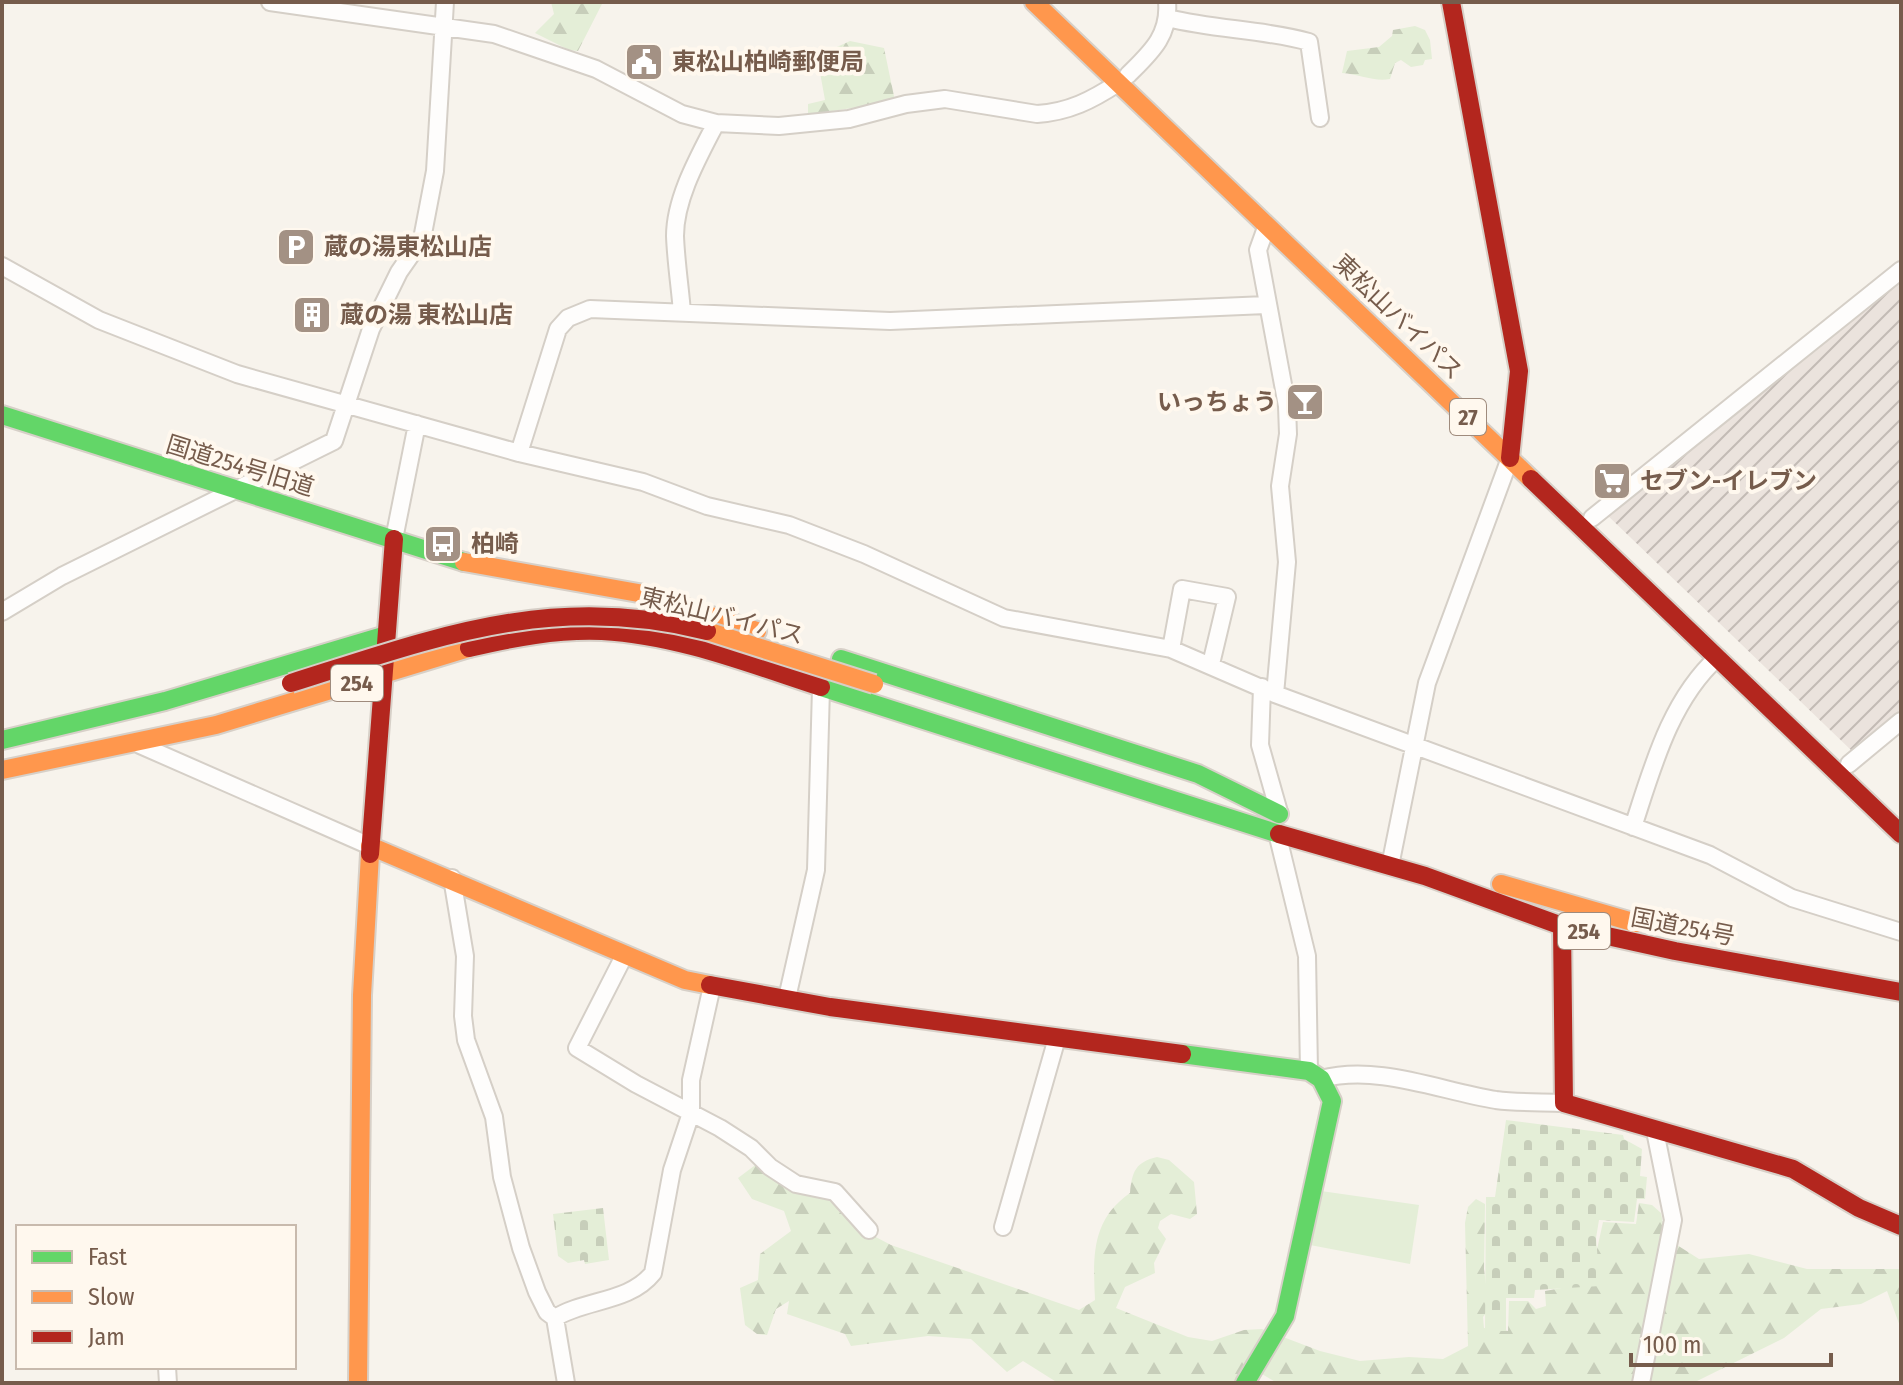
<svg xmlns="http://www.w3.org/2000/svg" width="1903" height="1385" viewBox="0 0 1903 1385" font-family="'Fira Sans Condensed','Noto Sans JP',sans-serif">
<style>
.industrial{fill:url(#industrial-furrows)}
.forest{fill:url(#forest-firs)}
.cemetery{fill:url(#cemetery-stones)}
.green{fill:#e4eed7}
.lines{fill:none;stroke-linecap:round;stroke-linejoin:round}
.street-casing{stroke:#d5cfc7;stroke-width:20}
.fast-casing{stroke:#d7d0c8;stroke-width:22}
.slow-casing{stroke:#d7d0c8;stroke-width:22}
.jam-casing{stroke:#d7d0c8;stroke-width:22}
.street{stroke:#fefdfc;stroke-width:16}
.fast{stroke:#63d668;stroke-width:18}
.slow{stroke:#ff974d;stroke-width:18}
.jam{stroke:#b3261e;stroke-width:18}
.slow-bridge-casing{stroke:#d6cec6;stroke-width:22;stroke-linecap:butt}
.jam-bridge-casing{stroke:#d6cec6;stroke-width:22;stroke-linecap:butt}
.slow-bridge{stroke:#ff974d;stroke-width:18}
.jam-bridge{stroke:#b3261e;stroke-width:18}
.labels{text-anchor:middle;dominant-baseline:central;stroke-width:8;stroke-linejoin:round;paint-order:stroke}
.shield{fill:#fff8ee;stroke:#9f8b7d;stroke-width:2}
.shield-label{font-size:22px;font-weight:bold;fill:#765c4c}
.poi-label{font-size:24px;font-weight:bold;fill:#765c4c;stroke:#fff8ee;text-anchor:start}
.street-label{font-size:24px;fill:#765c4c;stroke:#fff8ee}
</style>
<defs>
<pattern id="industrial-furrows" width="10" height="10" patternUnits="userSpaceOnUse" patternTransform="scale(2)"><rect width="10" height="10" fill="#ebe3dd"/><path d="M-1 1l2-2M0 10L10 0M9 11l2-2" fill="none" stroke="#c3bbb5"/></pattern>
<pattern id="forest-firs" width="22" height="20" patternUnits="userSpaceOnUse" patternTransform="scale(2)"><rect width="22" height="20" fill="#e4eed7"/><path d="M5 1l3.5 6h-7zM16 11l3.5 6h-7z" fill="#c7ceba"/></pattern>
<pattern id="cemetery-stones" width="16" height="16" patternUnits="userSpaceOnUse" patternTransform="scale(2)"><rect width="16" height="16" fill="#e4eed7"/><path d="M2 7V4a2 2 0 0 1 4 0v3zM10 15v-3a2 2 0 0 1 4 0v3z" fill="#c7ceba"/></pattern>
</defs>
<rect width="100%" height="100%" fill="#f7f3ec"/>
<path class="industrial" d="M1901,275v437l-49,39 -248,-239z"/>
<path class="forest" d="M551,2h52l-25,49 -9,-1 -34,-17 19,-19z
M1415,26l10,4 5,10 2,19 -7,1 -2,5 -12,2 -10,-7 -6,3 -5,16c-16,3 -31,-5 -48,-6l5,-22 32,-4 13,-11 1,-6z
M850,41l34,7 11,53 -87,14v-11l17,-4 -8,-44z
M1157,1157l12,3 25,22 3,32 -7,5 -19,-5 -11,7 -2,7 8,11 -12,24 1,10 -30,14 -9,21 72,29 24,4 32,-11 18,-1 58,22 40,10 49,-4 34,2 25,-13 -3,-123 3,-16 8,-8 9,5 -1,65 5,40 -6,8 1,11 24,3 1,-30h19l8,8 10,-3 -1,-15 33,-6 18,-31 7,-32 33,2 3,-21 13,2 9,8 5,25 33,21 50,-5 58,15h94v60l-14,-38 -26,13 -40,5 -37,29 -91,45h-416l-30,-18 -13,18h-176l-35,-22 -16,11 -36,-33 -43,-3 -77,10 -6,-12 -58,-20 2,-13 -13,8 -9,26 -10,-1 -12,-9 -5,-37 18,-8 2,-26 31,-23 -7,-20 -32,-12 -14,-21 20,-15 75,36 37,35 21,11 188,65 16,-10c-2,-43 -4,-80 35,-107 2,-22 6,-31 27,-36z"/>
<path class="cemetery" d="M1506,1120l117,15 1,4 18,10 -2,27 7,1 -2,22h-8l-3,23 -35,-2 -3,18 4,48 -65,4 -1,8h-28v33h-21l1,-134h9z
M603,1208l6,52 -24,4 -1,-4 -16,3 -10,-7 -5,-42z"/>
<path class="green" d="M1321,1191l98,14 -9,59 -100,-19z"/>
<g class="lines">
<g class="street-casing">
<path id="street" d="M270,2l224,32 102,35 86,45 34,9 63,3 70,-7 57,-15 39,-5 92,15c32,-2 55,-14 81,-31
M1168,18c47,12 95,11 141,24l11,76
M1128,75c22,-22 42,-39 39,-73
M1267,225l-9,25 29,156 1,28 -8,52 7,76 -12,132
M2,266l97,54 138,54 282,79 124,29 64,24 82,19 75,29 140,64 167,31 104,45 435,161 82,43 109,34
M682,312c-2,-25 -6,-50 -7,-76 0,-38 24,-80 41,-113
M519,453l39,-124 10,-11 22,-9 300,12 376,-16
M1592,518l309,-248
M394,539l23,-115
M2,612l60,-36 272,-135 37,-112 28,-57 23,-33 13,-68 10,-169
M1171,649l11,-60 45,8 -16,67
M1262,687l-2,58 19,67
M140,745l230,101
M1849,764l52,-43
M1633,827c19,-58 37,-127 85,-170
M1277,833l30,123 2,115
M1390,866l37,-183 83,-225
M452,878l13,78 -2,60 3,24 28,77 8,60 19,71 16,44 10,20 8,6
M625,954l-48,94 59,36 84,44 31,20 19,19 26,17 39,8 34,38
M787,998l29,-128 5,-182
M1321,1079c57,-15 119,12 175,21 22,3 46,2 68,3
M1003,1227l54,-189
M167,1367l1,16
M566,1383l-11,-65c30,-19 74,-15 98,-45l19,-103 19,-57v-33l21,-94
M1641,1383l32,-163 -18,-89"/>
</g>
<g class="fast-casing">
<path id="fast" d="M2,415l462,147
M841,659l357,115 81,40
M821,687l458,147
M2,740l163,-39 221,-66
M1182,1054l127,17 12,8 11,22 -47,215 -40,67"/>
</g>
<g class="slow-casing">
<path id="slow" d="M1034,2l497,477
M464,562l180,32 113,37
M2,770l214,-45 253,-77
M370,846l315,134 25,5
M1501,884l135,39
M358,1383l4,-388 8,-141"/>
</g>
<g class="jam-casing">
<path id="jam" d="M1451,2l68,369 -9,87
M1531,479l370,355
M469,648c43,-10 88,-19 133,-17 75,4 148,33 219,56
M1279,834l146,42 137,50 113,25 226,41
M370,854l24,-315
M1562,926l2,177 229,66 66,39 42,18
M710,985l120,22 352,47"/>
</g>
<use href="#street" class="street"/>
<use href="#fast" class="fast"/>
<use href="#slow" class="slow"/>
<use href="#jam" class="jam"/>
<g class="slow-bridge-casing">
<path id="slow-bridge" d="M707,631l167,53"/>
</g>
<g class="jam-bridge-casing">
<path id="jam-bridge" d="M291,683c146,-46 261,-91 416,-52"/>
</g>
<use href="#slow-bridge" class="slow-bridge"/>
<use href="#jam-bridge" class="jam-bridge"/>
</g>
<defs>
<g id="civic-square" transform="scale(2)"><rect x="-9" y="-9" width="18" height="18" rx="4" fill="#a39184" stroke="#fff8ee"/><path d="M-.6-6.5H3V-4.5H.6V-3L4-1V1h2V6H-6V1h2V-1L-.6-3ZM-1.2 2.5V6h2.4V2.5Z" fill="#fff"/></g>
<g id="parking-square" transform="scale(2)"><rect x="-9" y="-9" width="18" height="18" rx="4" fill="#a39184" stroke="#fff8ee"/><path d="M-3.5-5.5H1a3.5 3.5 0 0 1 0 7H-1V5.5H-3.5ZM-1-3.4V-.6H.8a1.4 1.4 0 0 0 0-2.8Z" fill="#fff"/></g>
<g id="building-square" transform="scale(2)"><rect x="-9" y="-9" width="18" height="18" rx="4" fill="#a39184" stroke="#fff8ee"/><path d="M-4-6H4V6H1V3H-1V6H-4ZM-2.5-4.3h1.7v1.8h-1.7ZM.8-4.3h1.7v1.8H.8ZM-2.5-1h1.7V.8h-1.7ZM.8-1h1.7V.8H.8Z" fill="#fff"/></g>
<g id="bar-square" transform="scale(2)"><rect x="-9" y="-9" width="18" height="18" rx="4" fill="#a39184" stroke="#fff8ee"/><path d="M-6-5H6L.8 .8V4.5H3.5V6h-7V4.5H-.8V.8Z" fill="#fff"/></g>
<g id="supermarket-square" transform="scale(2)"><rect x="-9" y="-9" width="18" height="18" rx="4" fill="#a39184" stroke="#fff8ee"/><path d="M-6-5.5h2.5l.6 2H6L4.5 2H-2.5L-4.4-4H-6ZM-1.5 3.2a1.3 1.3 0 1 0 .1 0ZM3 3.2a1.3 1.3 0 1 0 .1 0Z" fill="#fff"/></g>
<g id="bus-square" transform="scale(2)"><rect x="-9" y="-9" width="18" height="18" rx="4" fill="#a39184" stroke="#fff8ee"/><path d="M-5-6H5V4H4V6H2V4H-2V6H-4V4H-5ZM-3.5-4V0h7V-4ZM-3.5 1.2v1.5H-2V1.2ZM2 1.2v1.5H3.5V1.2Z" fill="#fff"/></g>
</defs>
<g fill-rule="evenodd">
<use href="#civic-square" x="644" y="62"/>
<use href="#parking-square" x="296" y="247"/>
<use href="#building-square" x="312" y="315"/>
<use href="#bar-square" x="1305" y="402"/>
<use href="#supermarket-square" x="1612" y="481"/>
<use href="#bus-square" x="443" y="544"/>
</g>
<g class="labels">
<g class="shield">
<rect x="1450" y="399" width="36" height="36" rx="6"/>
<rect x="331" y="665" width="52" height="36" rx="6"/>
<rect x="1558" y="913" width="52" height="36" rx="6"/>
</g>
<g class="shield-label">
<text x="1468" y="417">27</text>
<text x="357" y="683">254</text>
<text x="1584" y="931">254</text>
</g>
<g class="poi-label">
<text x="672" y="62">東松山柏崎郵便局</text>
<text x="324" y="247">蔵の湯東松山店</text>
<text x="340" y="315">蔵の湯 東松山店</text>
<text x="1277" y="402" text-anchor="end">いっちょう</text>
<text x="1640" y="481">セブン-イレブン</text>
<text x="471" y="544">柏崎</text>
</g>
<g class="street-label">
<text transform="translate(1398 317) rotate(44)">東松山バイパス</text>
<text transform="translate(240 466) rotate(17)">国道254号旧道</text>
<text transform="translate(722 616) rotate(14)">東松山バイパス</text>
<text transform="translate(1683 927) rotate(11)">国道254号</text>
</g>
</g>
<rect width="1903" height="1385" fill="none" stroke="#765c4c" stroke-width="8"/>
<rect x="16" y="1225" width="280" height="144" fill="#fff8ee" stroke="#c8baad" stroke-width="2"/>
<rect x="32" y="1251" width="40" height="12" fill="#63d668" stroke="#c8baad" stroke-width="2"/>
<text x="88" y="1265" font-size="24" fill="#765c4c">Fast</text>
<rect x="32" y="1291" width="40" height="12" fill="#ff974d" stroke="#c8baad" stroke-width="2"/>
<text x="88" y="1305" font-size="24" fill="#765c4c">Slow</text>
<rect x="32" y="1331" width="40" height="12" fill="#b3261e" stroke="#c8baad" stroke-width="2"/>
<text x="88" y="1345" font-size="24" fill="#765c4c">Jam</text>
<path d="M1631 1353v12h200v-12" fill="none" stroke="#765c4c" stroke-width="4"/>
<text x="1643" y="1353" font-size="24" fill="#765c4c" stroke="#fff8ee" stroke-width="6" paint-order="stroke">100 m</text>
</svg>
